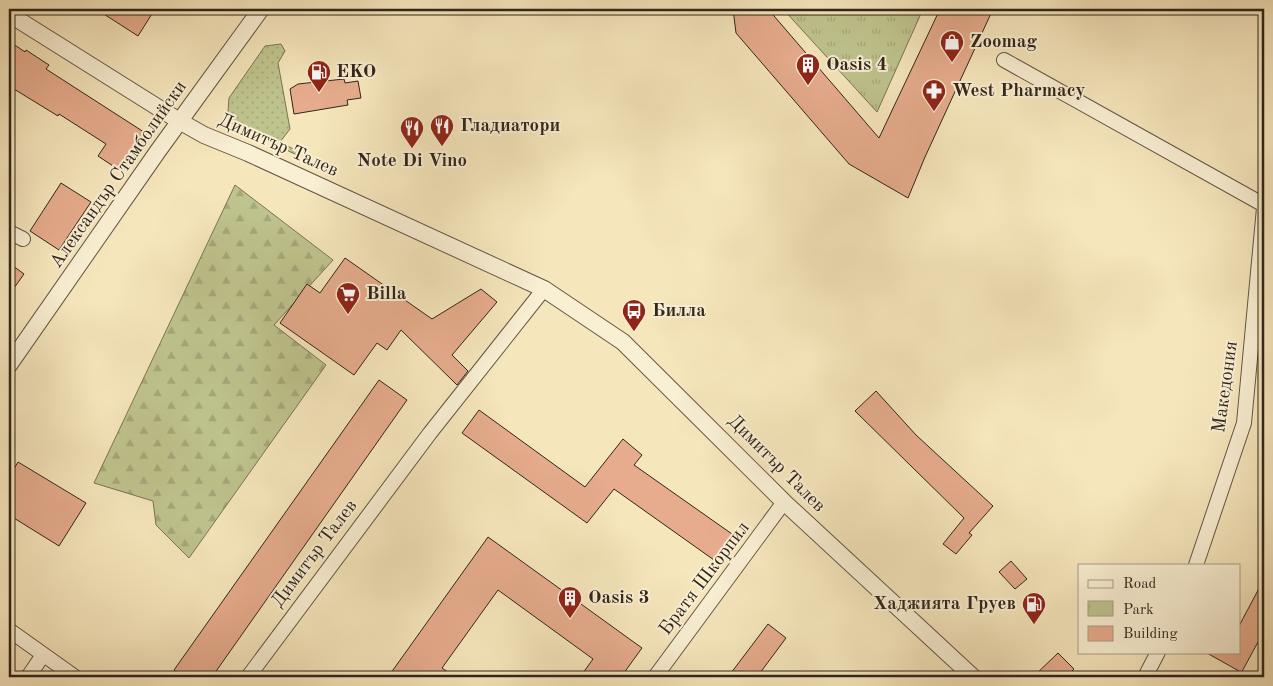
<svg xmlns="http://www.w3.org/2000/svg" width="1273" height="686" viewBox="0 0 1273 686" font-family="'Old Standard TT',serif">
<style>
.grass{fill:url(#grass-dots);stroke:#787455}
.forest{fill:url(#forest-firs);stroke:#787455}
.park{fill:url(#park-tufts);stroke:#787455}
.building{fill:#e6ac8d;stroke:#31251c}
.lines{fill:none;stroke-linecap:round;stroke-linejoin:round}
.minor-casing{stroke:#625544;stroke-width:16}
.tertiary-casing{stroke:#625544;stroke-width:18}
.minor{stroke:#f9efd3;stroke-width:14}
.tertiary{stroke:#f9efd3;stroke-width:16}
.labels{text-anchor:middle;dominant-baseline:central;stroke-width:4;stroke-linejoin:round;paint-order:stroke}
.poi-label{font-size:19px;font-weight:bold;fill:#31251c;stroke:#f9efd3;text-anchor:start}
.street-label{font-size:19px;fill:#31251c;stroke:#f9efd3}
</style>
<defs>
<pattern id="grass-dots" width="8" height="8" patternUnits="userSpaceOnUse" patternTransform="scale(1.25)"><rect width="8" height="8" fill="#bfc48e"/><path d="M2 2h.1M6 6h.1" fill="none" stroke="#a5a87a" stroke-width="1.8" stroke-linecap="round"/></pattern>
<pattern id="forest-firs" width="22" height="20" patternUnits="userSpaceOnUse" patternTransform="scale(1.25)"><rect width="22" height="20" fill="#bfc48e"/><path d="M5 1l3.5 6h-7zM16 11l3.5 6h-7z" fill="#a5a87a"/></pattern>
<pattern id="park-tufts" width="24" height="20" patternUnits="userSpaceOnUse" patternTransform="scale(1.25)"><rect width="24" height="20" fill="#bfc48e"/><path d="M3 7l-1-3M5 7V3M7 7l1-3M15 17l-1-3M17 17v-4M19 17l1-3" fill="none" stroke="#a5a87a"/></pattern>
</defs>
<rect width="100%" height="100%" fill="#f6e6bc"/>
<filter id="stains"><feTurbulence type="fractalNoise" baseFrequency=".004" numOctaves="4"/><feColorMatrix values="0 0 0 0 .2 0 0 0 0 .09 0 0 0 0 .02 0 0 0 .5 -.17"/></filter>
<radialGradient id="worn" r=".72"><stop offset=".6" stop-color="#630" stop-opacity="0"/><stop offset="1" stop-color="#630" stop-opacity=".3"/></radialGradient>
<path class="grass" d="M281,44l4,7 -7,12 12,66 -10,13 21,11 -4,2 -64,-30 -5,-14 1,-13 36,-52z"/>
<path class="forest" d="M235,185l98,75 -59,65 52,40 -137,193 -33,-33 -3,-24 -59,-18z"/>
<path class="park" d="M783,9h140l-46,103z"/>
<path class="building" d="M96,9h59l-17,27z
M733,9h35l111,129 61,-129h53l-68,148 -17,41 -59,-34 -113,-131z
M9,41l16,11 1,-2 23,15 -3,4 101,65 -25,38 -24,-16 8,-12 -47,-30 -1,2 -49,-30z
M344,79l1,4 13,-2 3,17 -14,2 1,5 -54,9 -4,-25 8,-5z
M61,183l30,19 -32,48 -29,-19z
M345,258l87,61 49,-30 16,13 -45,53 16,16 -11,14 -56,-55 -14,20 -10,-7 -23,32 -74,-52 27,-39 13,9z
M9,263l15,11 -15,21z
M379,380l28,20 -195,277h-28l-10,-7z
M876,391l40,44 77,71 -24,27 3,2 -16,19 -13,-10 21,-26 -109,-107z
M479,410l106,77 38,-48 19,16 -8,10 98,69 -18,26 -100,-71 -27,34 -125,-90z
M18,462l68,41 -27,43 -50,-31v-38z
M488,537l154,111 -21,29h-41l13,-18 -95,-69 -56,78 13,9h-67z
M1011,561l16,18 -12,10 -16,-17z
M1264,579v52l-25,46v-6l-34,-19h34v-26z
M768,624l18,14 -29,39h-29z
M1058,653l16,16 -8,8h-33z"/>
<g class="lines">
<g class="minor-casing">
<path id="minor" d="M1004,60l260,145
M9,232l14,7
M1196,565l48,-142 20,-215
M9,630l66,47
M28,677l15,-22
M248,677l182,-244 114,-144
M655,677l129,-175
M1145,677l13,-25"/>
</g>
<g class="tertiary-casing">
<path id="tertiary" d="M9,14l172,108 23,13 44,18 296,136 79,53 161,160 189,175
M9,365l149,-214 103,-142"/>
</g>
<use href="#minor" class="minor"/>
<use href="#tertiary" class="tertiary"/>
</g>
<defs>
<g id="shop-pin" transform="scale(1.25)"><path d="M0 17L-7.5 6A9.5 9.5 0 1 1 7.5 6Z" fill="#8f2418" stroke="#f9efd3"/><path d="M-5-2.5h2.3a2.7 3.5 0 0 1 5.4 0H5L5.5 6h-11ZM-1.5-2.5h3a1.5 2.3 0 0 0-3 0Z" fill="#fff"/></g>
<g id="building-pin" transform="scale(1.25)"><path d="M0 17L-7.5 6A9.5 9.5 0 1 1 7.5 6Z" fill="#8f2418" stroke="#f9efd3"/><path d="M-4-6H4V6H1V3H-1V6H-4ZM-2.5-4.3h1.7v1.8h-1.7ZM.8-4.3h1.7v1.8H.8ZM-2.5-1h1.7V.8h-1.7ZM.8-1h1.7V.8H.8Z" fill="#fff"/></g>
<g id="fuel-pin" transform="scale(1.25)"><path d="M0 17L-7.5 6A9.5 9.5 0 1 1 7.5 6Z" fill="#8f2418" stroke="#f9efd3"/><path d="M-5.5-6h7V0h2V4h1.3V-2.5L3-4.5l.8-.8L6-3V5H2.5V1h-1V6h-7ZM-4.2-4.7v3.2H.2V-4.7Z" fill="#fff"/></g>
<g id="pharmacy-pin" transform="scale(1.25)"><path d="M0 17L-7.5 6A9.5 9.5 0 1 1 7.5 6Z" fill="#8f2418" stroke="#f9efd3"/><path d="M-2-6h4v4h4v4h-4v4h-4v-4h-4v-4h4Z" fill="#fff"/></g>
<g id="restaurant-pin" transform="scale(1.25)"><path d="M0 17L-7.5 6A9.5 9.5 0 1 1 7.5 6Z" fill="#8f2418" stroke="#f9efd3"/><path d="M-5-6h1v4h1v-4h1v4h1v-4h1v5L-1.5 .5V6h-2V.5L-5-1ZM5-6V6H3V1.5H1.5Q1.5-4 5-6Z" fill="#fff"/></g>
<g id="supermarket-pin" transform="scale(1.25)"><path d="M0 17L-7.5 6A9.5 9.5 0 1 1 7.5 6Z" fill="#8f2418" stroke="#f9efd3"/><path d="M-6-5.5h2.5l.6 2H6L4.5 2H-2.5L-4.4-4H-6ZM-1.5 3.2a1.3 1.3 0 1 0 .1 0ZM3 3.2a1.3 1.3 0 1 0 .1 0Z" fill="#fff"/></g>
<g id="bus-pin" transform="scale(1.25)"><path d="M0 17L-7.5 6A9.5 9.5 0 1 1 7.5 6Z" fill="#8f2418" stroke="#f9efd3"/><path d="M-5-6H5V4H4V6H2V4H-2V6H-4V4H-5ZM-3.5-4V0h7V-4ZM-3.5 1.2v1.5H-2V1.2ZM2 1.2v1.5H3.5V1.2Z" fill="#fff"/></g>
</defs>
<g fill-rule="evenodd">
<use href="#shop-pin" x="952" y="42"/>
<use href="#building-pin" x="808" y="65"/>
<use href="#fuel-pin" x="319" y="72"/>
<use href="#pharmacy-pin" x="934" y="91"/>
<use href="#restaurant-pin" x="442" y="126"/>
<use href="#restaurant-pin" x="412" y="128"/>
<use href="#supermarket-pin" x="348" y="294"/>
<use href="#bus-pin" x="634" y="311"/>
<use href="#building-pin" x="570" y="598"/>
<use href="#fuel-pin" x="1034" y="604"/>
</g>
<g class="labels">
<g class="poi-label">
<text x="970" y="42">Zoomag</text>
<text x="826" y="65">Oasis 4</text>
<text x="336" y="72">EKO</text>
<text x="952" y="91">West Pharmacy</text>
<text x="460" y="126">Гладиатори</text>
<text x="412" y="161" text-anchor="middle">Note Di Vino</text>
<text x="366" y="294">Billa</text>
<text x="652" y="311">Билла</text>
<text x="588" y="598">Oasis 3</text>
<text x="1016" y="604" text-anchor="end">Хаджията Груев</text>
</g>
<g class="street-label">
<text transform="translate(278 146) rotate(24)">Димитър Талев</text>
<text transform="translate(119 175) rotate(-55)">Александър Стамболийски</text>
<text transform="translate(1226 387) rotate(-82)">Македония</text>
<text transform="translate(776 464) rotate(45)">Димитър Талев</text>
<text transform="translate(315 554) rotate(-53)">Димитър Талев</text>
<text transform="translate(705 579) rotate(-53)">Братя Шкорпил</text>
</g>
</g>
<rect width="1273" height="686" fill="none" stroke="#f6e6bc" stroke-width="30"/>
<rect x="10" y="10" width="1253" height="666" fill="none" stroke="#31251c" stroke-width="2.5"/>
<rect x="15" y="15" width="1243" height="656" fill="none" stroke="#31251c"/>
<rect x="1078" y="564" width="162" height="90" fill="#f9efd3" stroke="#a99e8a"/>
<rect x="1088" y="580" width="25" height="8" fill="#f9efd3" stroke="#a99e8a"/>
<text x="1123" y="588" font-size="15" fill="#31251c">Road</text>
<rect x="1088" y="601" width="25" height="15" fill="url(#park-tufts)" stroke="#a99e8a"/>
<text x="1123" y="614" font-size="15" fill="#31251c">Park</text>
<rect x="1088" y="626" width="25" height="15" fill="#e6ac8d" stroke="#a99e8a"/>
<text x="1123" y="638" font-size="15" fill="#31251c">Building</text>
<rect width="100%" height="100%" filter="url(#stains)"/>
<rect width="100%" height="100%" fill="url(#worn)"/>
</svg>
